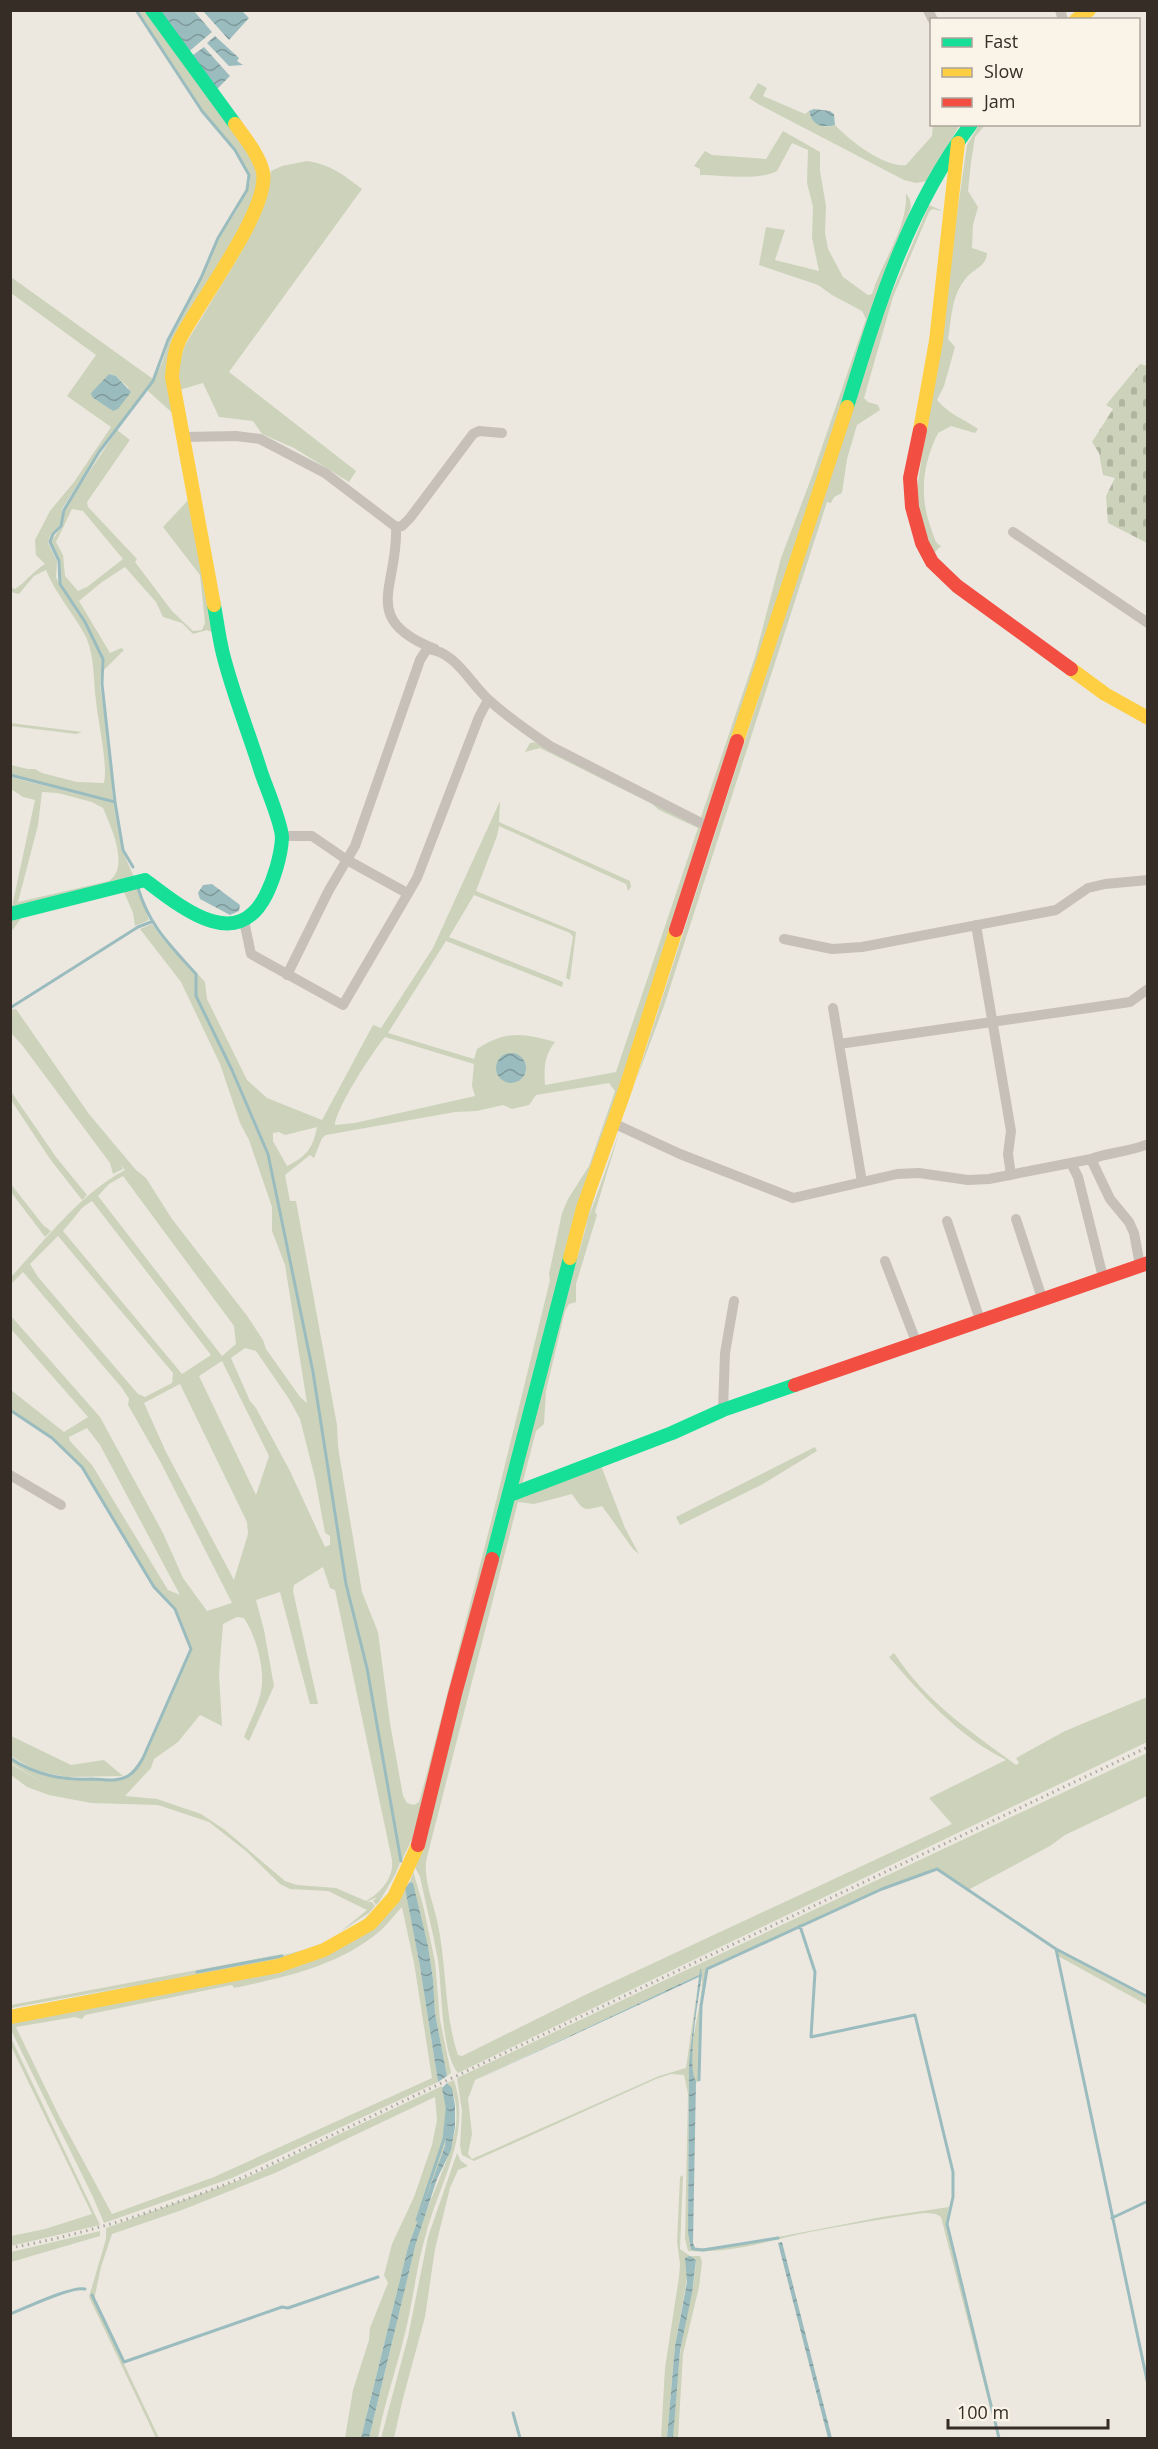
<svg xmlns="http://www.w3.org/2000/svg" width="1158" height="2449" viewBox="0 0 1158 2449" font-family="'Open Sans',sans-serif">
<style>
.green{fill:#ccd3ba;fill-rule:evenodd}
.cemetery{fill:url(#cemetery-stones)}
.water{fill:url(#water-waves)}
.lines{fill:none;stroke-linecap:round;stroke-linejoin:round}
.stream{stroke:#9bbcbe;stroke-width:3}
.street{stroke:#c6c0b9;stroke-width:10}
.fast{stroke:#16e098;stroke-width:14}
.slow{stroke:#ffcf43;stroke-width:14}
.jam{stroke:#f24e42;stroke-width:14}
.rail{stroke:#ada8a3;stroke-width:3;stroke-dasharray:1.5 4.5;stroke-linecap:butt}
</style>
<defs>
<pattern id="cemetery-stones" width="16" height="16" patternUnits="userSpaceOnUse" patternTransform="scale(1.5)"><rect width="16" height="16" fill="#ccd3ba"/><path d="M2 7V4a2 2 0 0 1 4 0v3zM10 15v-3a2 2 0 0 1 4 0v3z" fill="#b0b5a0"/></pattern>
<pattern id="water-waves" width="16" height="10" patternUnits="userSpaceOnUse" patternTransform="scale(1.5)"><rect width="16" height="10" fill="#9bbcbe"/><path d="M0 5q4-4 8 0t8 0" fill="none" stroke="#7f999a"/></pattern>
</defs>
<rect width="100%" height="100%" fill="#ece8e0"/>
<path class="green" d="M137,11h11l103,140 9,39 -86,157 4,71 -30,-27 14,-28 7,-22 33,-63 17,-40 18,-28 13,-28v-7l-14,-26 -33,-38z
M758,83l9,5 -4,8 42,18 4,-3 1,6 15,10 10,-2c15,16 50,43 71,40l26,-29 1,-11h26v1l-32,55 -11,2 -12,-3 -146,-76 -9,-6z
M979,125h6l-10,12 -4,25 -3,29 10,16 -5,18 -1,23 15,5c-1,14 -12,15 -20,24 -16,18 -15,40 -19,62l7,8 -11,39 -7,14c14,16 24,17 41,29l-3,4 -24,-7 -13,7c-16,32 -19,65 -6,98 2,6 3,12 9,15l-8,8 -14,-31 -2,-33 50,-345z
M783,131l37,21v19l6,35 -1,27 3,16 15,28 25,18 4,-1c10,-33 36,-66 34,-101l4,7 1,7 -206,615 -5,-2 55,-163 26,-99 31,-82 54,-157 -4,-8 -30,-16 -14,-10 -59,-20 7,-38 19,3 -10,30 44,11 -7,-33 1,-31 -6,-24 1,-33 -16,-7 -15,28c-18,10 -56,4 -77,4v-6l-6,-3 11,-15 7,4 54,4z
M307,161c23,3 37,14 55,28l-133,183 127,99 -7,11 -55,-34 -32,-14 -9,-13 -34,-4 -16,-34 -24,7 -1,-22 7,-23 57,-94 22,-50 7,-30 11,-5z
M929,205l14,6 -11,-2 -3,3 -36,85 -29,101 4,4 10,3 2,5 -23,15 -10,34 -5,34 -8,4 -3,6 -4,-1 -163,504 -29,77 244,-760z
M11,277l142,102 -52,69 -39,61v13l-12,14 -2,7 9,18 -1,16 3,6 24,38 19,37 -2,27 11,76 2,39 -102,-25v-10l17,4h7l7,4 35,9 27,1c4,-19 -6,-61 -8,-82 -3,-21 -1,-44 -10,-64 -12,-23 -30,-42 -40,-67l-12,6 -15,18 -8,-2 -1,-5 5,2c11,-7 18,-18 30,-25l-9,-9 -1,-15 15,-29 24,-29 37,-55 -44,-31 29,-41 -85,-62zM109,374l7,2 13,12 -29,14 -8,-5z
M117,430l13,10 -43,62 1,5 49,52 -2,3 37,49 21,20 9,-1 3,-7 -5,-48 -37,-48 29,-31 24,138 -9,-4 -14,4 -11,-11 -19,-6 -7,-15 -31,-35 -23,15 -23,19 31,52 11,-5 3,2 -22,22 2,-13 -3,-8 -40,-67 -1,-24 -9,-18 11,-16 3,-16 5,-9zM72,509l11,2 40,48 -36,28 -9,4 -13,-15 -2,-21 -7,-13z
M10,723l72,9 -6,2 -65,-8z
M535,742l171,86 -47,141 -245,866 -12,25 -34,-192 -21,-84 -33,-212 -45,-219 -36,-84 -36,-73v-23l8,9 2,17 40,81 20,18 55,22 51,-95 8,3 52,-80 67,-147 -1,21 131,59 1,6 -3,4 -2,-7 -127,-58 -2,10 -21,55 100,41 -6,48 -4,-2 7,-41 -3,-4 -96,-38 -25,42 114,45 -1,5 -116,-46 -58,92 86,26 3,-10c28,-19 47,-16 78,-7 -11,14 -11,26 -10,43l71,-13 82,-244 -39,-18 -7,-6 -112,-56 -15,4 5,-9zM385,1037l89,27 -2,22 3,10 -120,27 -20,2c1,-17 38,-74 50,-88zM609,1083l6,8 -26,75 -21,33 -6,14 -13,61 1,6 -59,242 -64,251 -8,29 -5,3 -7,-2 -4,-7 -13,-73 -12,-91 -16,-40 -24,-145 -1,-22 -41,-224h-6l-5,-26 25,-20 4,3 8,-20 4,-3 129,-23 22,-1 26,-6 9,4 17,-4 7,-10zM317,1127c-4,21 -10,29 -30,39l-14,-25v-8l6,-1 6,3z
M10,777l104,26 8,47 12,27 -123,34 24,-111 -12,-3 -12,-8zM42,792l16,1 34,9 11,6c8,19 27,59 6,73l-91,21 20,-77z
M137,882l12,38 -14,6 -2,-13 -9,-21 -102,25 -11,15 1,-16z
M152,924l10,14 34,36 -1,22 37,74 36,84 44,218 34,212 21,84 34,192 -6,15 -16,27 -3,3 -3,-4 4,-4 -10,5h5l3,4 -6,7 -29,19 27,-22 -39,-19 -38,-2 -10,-5 -34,-33 -37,-29 -51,-17 -67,-2 -42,-8 -22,-8 -16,-12v-11l32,19 -32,-20v-3c23,15 53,21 81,20 11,-1 20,3 32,-2 9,-3 15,-11 19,-20l48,-109 -16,-41 -21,-22 -72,-119 -29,-29 -42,-28v-20l53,42 24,-15 -77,-88v-13l89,101 63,116 20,45 24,33 25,-8 -72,-142 -32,-56 1,-6 -7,-11 -99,-116 -12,12v-7c34,-37 69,-83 114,-107l-4,-5 2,4 -10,5 -3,-11 -88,-118 -11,-12v-23l5,-1 73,105 47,56 10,8 26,41 76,98 15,23 3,9 34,48 7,6 -22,-138 -13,-34v-24l-23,-67 -9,-17 -20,-59 -39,-82 -41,-53zM123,1176l111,150 2,18 -14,12 -124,-160 11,-12zM92,1201l119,154 -29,19 -119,-143 20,-24zM58,1236l115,137 -1,10 -27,14 -7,-3 -100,-117 -8,-13zM245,1348l11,3 33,48 11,20 15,59 10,55 5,3v9l-5,2 -35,-76 -34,-63 -6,-7 -19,-43zM222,1361l47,95 -13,39 -57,-119zM180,1384l67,138 1,12 -14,46 -68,-128 -22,-49zM87,1428l13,17 80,150 -12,-5 -76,-125 -22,-24 -1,-4zM323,1567l7,21 5,2 57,270c2,18 -11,32 -26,41l-30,-13 -39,-3 -12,-4 -60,-51 -24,-16 -44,-15 -32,-3 26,-28 3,-9 24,-17 22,-27 22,11 -3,-52 4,-50 14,-7 7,1c11,17 19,44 18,64 0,18 -12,38 -18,55l5,4 25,-55 -10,-56 -8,-30 24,-8 30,112h8l-25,-113 1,-6z
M10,1090l46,67 31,38 -5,5 -32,-41 -39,-59z
M620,1130l-25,82 2,3 -21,69v18l-7,2 -4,7 -19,80 -2,33 -8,7 -15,58 -4,1 58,-234z
M11,1184l32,41 8,6 -6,6 -34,-45z
M815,1447l2,4 -56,34 -81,40 -4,-8z
M600,1463l25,65 14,26 -6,-5 -31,-43c-20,5 -18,5 -30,-12l-38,10 -16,-2 -92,359c-2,22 8,43 12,64 9,43 6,89 20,130l4,1 125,-62 365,-170 -23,-26 77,-38c-48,-24 -83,-64 -117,-103l5,-4c34,51 74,76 122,112l3,-2 -3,-5 49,-27 82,-34v45l-689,331c-17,-19 -16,-87 -20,-113 -5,-28 -12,-55 -18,-83l-5,-10 100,-372z
M11,1736l60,29 33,-5 19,16 -57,1 -32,-7 -23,-14z
M1147,1753v43l-82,39 -15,11 -82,44 -31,-22 -55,20 -176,81 -6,37 -2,75 -2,2c-14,-36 11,-78 5,-114l-1,6 -225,105 -7,19 4,35 -4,20 4,5 187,-83 27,-8 13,-91 -10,84 -1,172 3,17 87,-11v-2l104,-20 67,-10 -3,17 52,214 -57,-221 -5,-3 -12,-1c-38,5 -76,12 -114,19 -37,8 -83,22 -122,19l-3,-12 3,-145 -4,-19 -13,-1 -15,5 -182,82 -12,-6 -2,-9 2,-35 -5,-33z
M413,1871l10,34 12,57 5,58 11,53 -4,3 -12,-63 -2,-34 -5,-33 -18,-64z
M405,1884l15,83 18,115 -206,96 -128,45 -11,-26 -82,-167v-8l335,-79zM402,1907l12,56 18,115 -218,99 -102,37 -53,-98 -43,-89 59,-10 7,2 3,-4 147,-30 2,3c51,-11 105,-22 146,-57 8,-7 14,-16 22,-24z
M376,1908l-1,6c-63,53 -151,60 -229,74 -45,9 -90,19 -135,26v-4l125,-25 -125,23v-3l282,-53 -131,28c21,-4 42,-9 63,-13 52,-10 113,-18 151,-59z
M1057,1951l90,47v7l-89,-49z
M11,2038l89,187 -89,21v-10l34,-7 47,-15 -81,-168z
M454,2080c18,55 -14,101 -28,154 -10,33 -13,69 -22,103 -8,34 -20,67 -26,101h-9c16,-65 31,-130 47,-195 10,-39 31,-74 39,-112 3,-15 2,-37 -8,-48z
M442,2086l5,29 -2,31 -37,101 -47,191h-16l8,-48 16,-50 1,-12 18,-45 -4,-8 8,-31 22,-47 18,-52 5,-25 -2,-23 -160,76 -93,37 -70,24 -11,33 -7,33 -2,-4 67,142h-3l-67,-141 17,-58v-11l142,-51z
M457,2153l4,8 7,5 -10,4 -8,18 -15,61 -10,68 -23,85 -8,36h-13l27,-101 20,-100z
M683,2175l-3,74 10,7h10l2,6 -3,25 -16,67 -5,84h-5c1,-36 5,-73 11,-110 4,-23 11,-44 12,-68l-8,13 -13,73 -8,92h-6l4,-70 14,-91 1,-13 -3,-22 3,-65z
M100,2231v5l-89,26v-10z"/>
<path class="cemetery" d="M1140,364l8,2 -1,177 -39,-20 -2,-27 9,-18 -12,-3 -4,-22 -7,-11 21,-33 -7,-4z"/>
<path class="water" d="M156,11h38l18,21 -26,22z
M203,11h39l7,7 -20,22z
M215,36l24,22 -2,3 6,4 -14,1 -22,-23z
M204,47l26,29 -15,15 -26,-33z
M814,109l16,2 4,3 1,11c-13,3 -23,1 -26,-14z
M109,374l7,2 15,16 -13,17 -5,2 -21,-14 -1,-4z
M212,884l28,21 -1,6 -9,4 -30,-16 -2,-6 5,-8z
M496 1068a15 15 0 1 1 30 0a15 15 0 1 1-30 0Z
M410,1882l3,1 15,63 5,33 2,34 12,63 -9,6 -18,-115 -15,-79z
M701,1968l1,7c-3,22 -16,90 -6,106l-3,162 3,7h-5l-3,-17 1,-172 10,-84 -225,104 225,-106z
M447,2083l5,5 3,18v21l-4,23 -14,29 -21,64 -47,195h-8l47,-191 37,-101 2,-31 -5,-27z
M782,2242l50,196h-4l-50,-195z
M690,2256l6,4 -4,33 -12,58 -7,87h-6l8,-92 12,-64 -2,-24z"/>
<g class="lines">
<path class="stream" d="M10,775l105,27 8,48 10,17
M115,802l-13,-118 1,-25 -18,-37 -25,-38 -1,-23 -9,-19 3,-8 8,-8 3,-16 35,-58 54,-71 15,-41 33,-62 17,-40 29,-48 2,-15 -14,-25 -33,-39 -66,-101
M138,888c12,39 31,56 58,86v22l36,74 36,84 45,218 33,212 21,84 34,193
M10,1008l128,-81 13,-5
M10,1410l42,28 30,29 72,120 21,22 16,40 -48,109c-4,7 -8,14 -15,18 -13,7 -24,3 -37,3 -27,2 -58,-5 -81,-21
M800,1926l15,46 -4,65 104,-22 38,157v25l-6,27 52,214
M1056,1949l92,436
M197,1972l85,-16
M699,2080l2,-74 6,-37 175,-80 55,-20 119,80 92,48
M1112,2218l36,-17
M417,2220l27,-81 3,-28
M694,2249l9,1 75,-12
M92,2295l32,67 158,-55 6,1 90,-31
M10,2314c16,-6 61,-28 75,-25
M513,2413l7,25"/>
<path class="street" d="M928,10l5,10
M1060,10l3,10
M184,437l52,-1 24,3 65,34 71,54 6,-1 8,-8 63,-84 6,-3 23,2
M396,527c3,59 -38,92 39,122
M1013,532l135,91
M282,836h30l35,24 60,33
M244,921l7,33 92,51 74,-127 62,-161 9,-17
M976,925l35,206 -3,23 3,21
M784,939l48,10 30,-2 194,-37 32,-22 17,-4 43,-4
M287,975l42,-85 26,-44 65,-186 7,-11c29,2 43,35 63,52 19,17 39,31 60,45l159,81
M833,1008l29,174
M839,1044l291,-42 18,-13
M613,1123l67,31 113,44 104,-24 22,-1 49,7 21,-1 102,-20c19,-7 38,-7 57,-15
M1091,1159l19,40 19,23 5,11 6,32
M1071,1163l7,14 25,100
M1016,1219l26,79
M947,1221l33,99
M885,1261l32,83
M723,1410l2,-57 9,-52
M10,1475l51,30"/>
<path class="fast" d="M152,10l83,114
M847,407c31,-101 60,-198 124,-283
M10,914l135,-34c36,27 91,74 121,15 8,-16 15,-39 16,-57 0,-14 -16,-51 -21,-66 -12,-39 -28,-78 -38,-118 -4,-16 -6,-33 -9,-49
M510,1495l162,-62 51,-23 72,-25
M492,1559l78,-301"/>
<path class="slow" d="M1076,20l13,-10
M920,430l16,-89 22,-198
M214,605l-42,-228c1,-12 2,-25 7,-36 18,-37 91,-131 84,-169 -4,-17 -18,-34 -28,-48
M1071,669l34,25 43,24
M737,741l110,-334
M570,1258l13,-50 43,-121 50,-157
M10,2017l268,-51 46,-16 46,-26 24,-27 24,-52"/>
<path class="jam" d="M920,430l-10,48 2,29 10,36 10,19 25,24 114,83
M676,930l61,-189
M795,1385l353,-122
M418,1845l37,-151 37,-135"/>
<path class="rail" d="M10,2248c82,-15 160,-41 236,-72l902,-429"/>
</g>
<rect width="1158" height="2449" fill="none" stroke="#362d27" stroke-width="24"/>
<rect x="930" y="18" width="210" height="108" fill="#faf3e7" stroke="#aca49a" stroke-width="1.5"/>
<rect x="942" y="38" width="30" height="9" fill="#16e098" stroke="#aca49a" stroke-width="1.5"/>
<text x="984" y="48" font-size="18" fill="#362d27">Fast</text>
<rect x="942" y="68" width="30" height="9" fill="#ffcf43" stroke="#aca49a" stroke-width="1.5"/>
<text x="984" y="78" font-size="18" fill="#362d27">Slow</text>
<rect x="942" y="98" width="30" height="9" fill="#f24e42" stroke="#aca49a" stroke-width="1.5"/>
<text x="984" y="108" font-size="18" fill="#362d27">Jam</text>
<path d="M948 2419v9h160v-9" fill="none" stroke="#362d27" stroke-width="3"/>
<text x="957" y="2419" font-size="18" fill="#362d27" stroke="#faf3e7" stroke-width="4.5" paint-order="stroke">100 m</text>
</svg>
